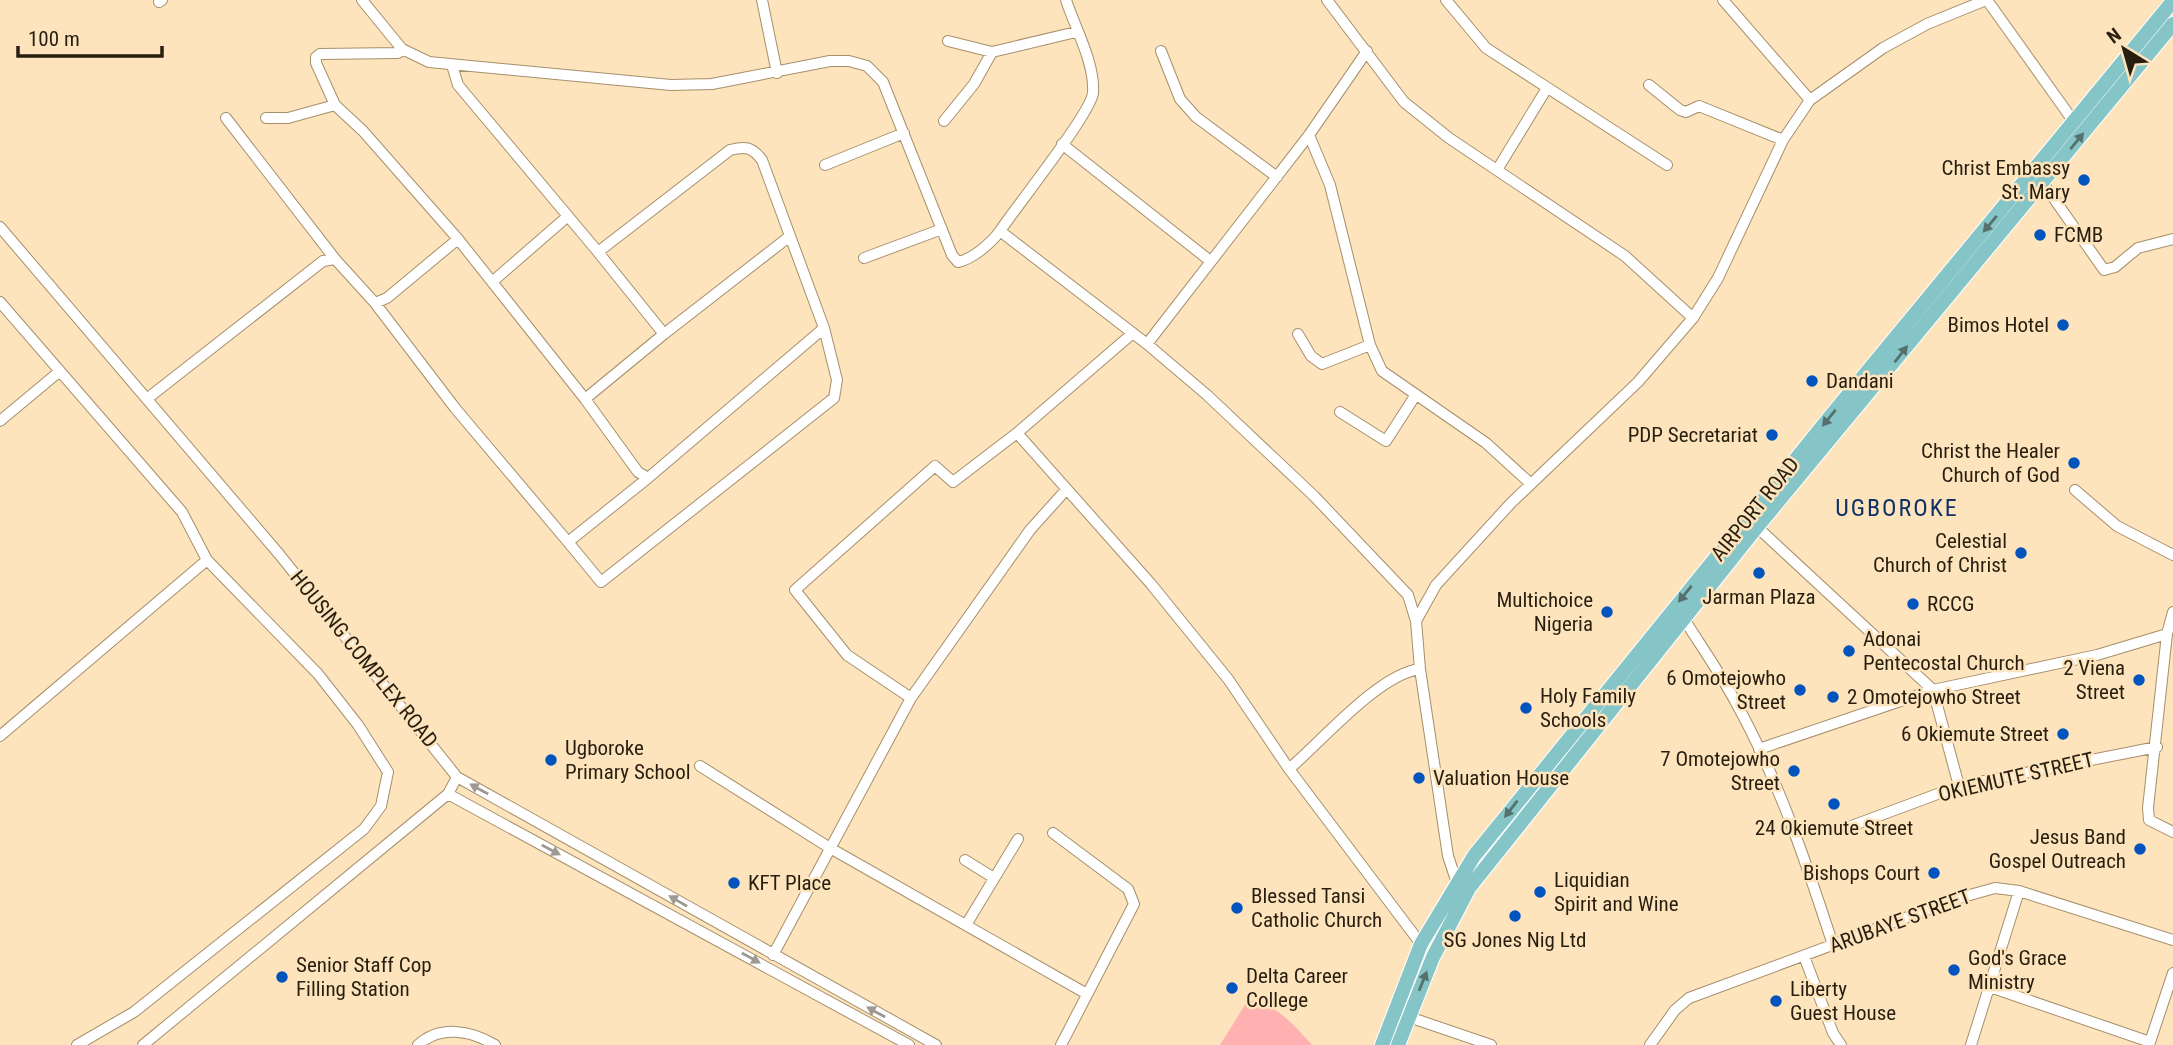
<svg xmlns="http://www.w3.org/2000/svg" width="2173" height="1045" viewBox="0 0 2173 1045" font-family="'Roboto Condensed',sans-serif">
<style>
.green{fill:#ffb0b1}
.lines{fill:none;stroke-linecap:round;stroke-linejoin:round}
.minor-casing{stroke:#a68f6b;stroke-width:12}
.major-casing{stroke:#fff;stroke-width:16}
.minor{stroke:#fff;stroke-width:10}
.major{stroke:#85c4c7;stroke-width:14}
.oneway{fill:#56716c}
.oneway2{fill:#9e9a93}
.poi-dot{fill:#0153bd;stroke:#fde4bd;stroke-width:2.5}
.labels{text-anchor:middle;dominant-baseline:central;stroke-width:5;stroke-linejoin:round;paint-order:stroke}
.poi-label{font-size:21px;fill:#271e10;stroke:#fde4bd;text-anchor:start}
.street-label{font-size:21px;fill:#271e10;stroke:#fde4bd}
.quarter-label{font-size:24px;letter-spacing:2px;fill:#0f3165;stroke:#fde4bd}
</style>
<rect width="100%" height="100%" fill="#fde4bd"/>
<path class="green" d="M1248,1000c29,4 45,24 64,45h-92z"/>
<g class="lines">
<g class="minor-casing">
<path id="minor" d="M362,0l40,49 27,13 242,23 41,-1 118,-23h19l18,5 16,16 69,173 6,7c15,-3 33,-19 42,-31 16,-24 91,-118 93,-138 2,-30 -18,-65 -27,-93
M762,0l15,73
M1327,0l77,102 45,36 176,118 68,62
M1446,0l40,48 181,117
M1723,0l87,100
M1987,0l87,122
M159,2l3,-2
M948,41l44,11
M402,49l-4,4 -78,1 -4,3v6l19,42 28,26 95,108 127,160 53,73 10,6 176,-150 -62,-168c-10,-13 -16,-14 -32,-10l-132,102 -140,-167 -6,-20
M1161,51l19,48 16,18 81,60
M1649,85l31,25 6,2 13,-6 84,34
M226,118l109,141
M266,118h22l47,-13
M944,121l30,-37 18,-32 84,-20
M1309,135l21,50 40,160 12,26 104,72 45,41
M1062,144l147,116
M825,165l79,-32
M1497,170l50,-82
M2043,183l61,87 11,-3 23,-19 35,-9
M0,227l279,327 178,223 -9,17 -305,251
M1000,231l147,113 60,51 107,101 94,99 8,26
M864,258l78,-29
M492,282l76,-66
M0,302l182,210 25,48 111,114 40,51 30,47 -7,34 -17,23 -230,183 -57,33
M375,303l80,105 113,134
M664,334l126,-98
M1298,334l13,22 11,8 48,-19
M1147,344l162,-209 58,-84
M148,398l175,-137 12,-2 40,44 12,-5 71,-59
M585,399l79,-65 -66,-82
M1340,412l46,29 29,-45
M0,421l60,-50
M1017,433l134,151 77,95 61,90 132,175
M648,478l-80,64 33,40 233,-184 3,-18 -13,-52
M2075,490l42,36 56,29
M1757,527l176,163 164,-35 70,-21 6,-22
M1684,619c17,27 36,54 51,82 43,77 71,161 98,244
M2167,634l-19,174 1,12 24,12
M911,698l-64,-43 -52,-65 140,-124 18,16 64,-49 116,-100
M0,736l207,-176
M1759,749l174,-59 26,96
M700,766l130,82 257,146
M1289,769c33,-28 90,-95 131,-100
M457,777l479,268
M448,794l461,251
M1838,831l121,-45 198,-39
M1053,833l75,56 6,15 -73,141
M965,860l29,18
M1456,880l-8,-24 -28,-187 -4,-48 20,-36 75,-82 127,-121 55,-64 25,-40 65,-138 27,-40 73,-52 44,-24 59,-24
M966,925l52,-86
M773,955l138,-257 119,-168 35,-39
M1804,956l29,77 8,12
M1990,987l160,55
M1409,1017l82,28
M418,1045c22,-20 52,-15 77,0
M1650,1045l25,-35 14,-12 270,-100 36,-10 24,3 154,49
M1971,1045l48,-154
M2149,1045l24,-72"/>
</g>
<g class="major-casing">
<path id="major" d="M1382,1045l39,-101 53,-88 360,-444 339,-411
M1398,1045l35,-88 36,-69 288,-361 416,-503"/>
</g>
<use href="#minor" class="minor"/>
<use href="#major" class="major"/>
</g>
<defs><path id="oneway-solid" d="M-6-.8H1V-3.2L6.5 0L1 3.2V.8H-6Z" transform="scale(1.75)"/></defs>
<g class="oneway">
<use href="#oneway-solid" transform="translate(2077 141) rotate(-51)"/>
<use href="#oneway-solid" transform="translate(1990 224) rotate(130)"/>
<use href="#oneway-solid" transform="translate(1901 354) rotate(-52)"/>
<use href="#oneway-solid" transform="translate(1829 418) rotate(129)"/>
<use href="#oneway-solid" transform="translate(1685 594) rotate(129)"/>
<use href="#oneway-solid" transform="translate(1511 809) rotate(128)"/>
<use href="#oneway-solid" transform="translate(1423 981) rotate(-68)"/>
</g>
<g class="oneway2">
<use href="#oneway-solid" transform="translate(479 789) rotate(-151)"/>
<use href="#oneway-solid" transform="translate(551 850) rotate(28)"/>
<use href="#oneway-solid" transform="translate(678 901) rotate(-150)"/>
<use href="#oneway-solid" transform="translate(751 958) rotate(29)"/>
<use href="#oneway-solid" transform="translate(876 1012) rotate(-151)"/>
</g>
<g class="poi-dot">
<circle cx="2084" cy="180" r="7"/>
<circle cx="2040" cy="235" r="7"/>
<circle cx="2063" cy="325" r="7"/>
<circle cx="1812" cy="381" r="7"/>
<circle cx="1772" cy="435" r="7"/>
<circle cx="2074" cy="463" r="7"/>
<circle cx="2021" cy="553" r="7"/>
<circle cx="1759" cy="573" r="7"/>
<circle cx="1913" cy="604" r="7"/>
<circle cx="1607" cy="612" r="7"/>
<circle cx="1849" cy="651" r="7"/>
<circle cx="2139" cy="680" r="7"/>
<circle cx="1800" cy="690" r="7"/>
<circle cx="1833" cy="697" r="7"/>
<circle cx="1526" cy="708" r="7"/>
<circle cx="2063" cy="734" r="7"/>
<circle cx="551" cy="760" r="7"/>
<circle cx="1794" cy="771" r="7"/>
<circle cx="1419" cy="778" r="7"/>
<circle cx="1834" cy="804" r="7"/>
<circle cx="2140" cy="849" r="7"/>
<circle cx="1934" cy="873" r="7"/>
<circle cx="734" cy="883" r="7"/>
<circle cx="1540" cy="892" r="7"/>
<circle cx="1237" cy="908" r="7"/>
<circle cx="1515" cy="916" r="7"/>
<circle cx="1954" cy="970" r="7"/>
<circle cx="282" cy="977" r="7"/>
<circle cx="1232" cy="988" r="7"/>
<circle cx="1776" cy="1001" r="7"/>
</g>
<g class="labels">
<g class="poi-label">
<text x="2070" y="168" text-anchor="end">Christ Embassy<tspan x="2070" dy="24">St. Mary</tspan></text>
<text x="2054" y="235">FCMB</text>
<text x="2049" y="325" text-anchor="end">Bimos Hotel</text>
<text x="1826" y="381">Dandani</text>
<text x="1758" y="435" text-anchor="end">PDP Secretariat</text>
<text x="2060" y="451" text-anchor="end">Christ the Healer<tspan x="2060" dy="24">Church of God</tspan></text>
<text x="2007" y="541" text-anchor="end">Celestial<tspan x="2007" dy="24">Church of Christ</tspan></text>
<text x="1759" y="597" text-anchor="middle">Jarman Plaza</text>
<text x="1593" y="600" text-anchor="end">Multichoice<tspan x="1593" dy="24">Nigeria</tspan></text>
<text x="1927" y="604">RCCG</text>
<text x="1863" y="639">Adonai<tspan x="1863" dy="24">Pentecostal Church</tspan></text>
<text x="2125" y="668" text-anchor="end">2 Viena<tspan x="2125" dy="24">Street</tspan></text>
<text x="1786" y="678" text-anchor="end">6 Omotejowho<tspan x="1786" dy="24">Street</tspan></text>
<text x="1540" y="696">Holy Family<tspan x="1540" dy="24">Schools</tspan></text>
<text x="1847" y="697">2 Omotejowho Street</text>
<text x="2049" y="734" text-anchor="end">6 Okiemute Street</text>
<text x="565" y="748">Ugboroke<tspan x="565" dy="24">Primary School</tspan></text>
<text x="1780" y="759" text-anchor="end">7 Omotejowho<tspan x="1780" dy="24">Street</tspan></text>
<text x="1433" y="778">Valuation House</text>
<text x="1834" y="828" text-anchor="middle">24 Okiemute Street</text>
<text x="2126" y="837" text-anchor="end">Jesus Band<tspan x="2126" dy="24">Gospel Outreach</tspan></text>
<text x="1920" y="873" text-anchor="end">Bishops Court</text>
<text x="1554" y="880">Liquidian<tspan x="1554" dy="24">Spirit and Wine</tspan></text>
<text x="748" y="883">KFT Place</text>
<text x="1251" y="896">Blessed Tansi<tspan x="1251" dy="24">Catholic Church</tspan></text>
<text x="1515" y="940" text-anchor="middle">SG Jones Nig Ltd</text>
<text x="1968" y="958">God's Grace<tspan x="1968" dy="24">Ministry</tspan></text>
<text x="296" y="965">Senior Staff Cop<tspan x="296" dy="24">Filling Station</tspan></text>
<text x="1246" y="976">Delta Career<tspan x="1246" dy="24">College</tspan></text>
<text x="1790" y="989">Liberty<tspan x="1790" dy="24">Guest House</tspan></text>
</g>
<g class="street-label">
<text transform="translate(1755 509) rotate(-51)">AIRPORT ROAD</text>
<text transform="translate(364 659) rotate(51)">HOUSING COMPLEX ROAD</text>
<text transform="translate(2016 777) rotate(-13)">OKIEMUTE STREET</text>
<text transform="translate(1900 921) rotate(-20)">ARUBAYE STREET</text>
</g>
<g class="quarter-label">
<text x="1897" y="508">UGBOROKE</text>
</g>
</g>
<g transform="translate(2124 49) rotate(323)" stroke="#fde4bd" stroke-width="5" paint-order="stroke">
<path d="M0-5L12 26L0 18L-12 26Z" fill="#271e10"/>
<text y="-10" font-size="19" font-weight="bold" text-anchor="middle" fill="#271e10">N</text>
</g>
<path d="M18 46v10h144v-10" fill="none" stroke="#271e10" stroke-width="3.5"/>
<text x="28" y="46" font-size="21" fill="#271e10" stroke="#fde4bd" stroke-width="5" paint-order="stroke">100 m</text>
</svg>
